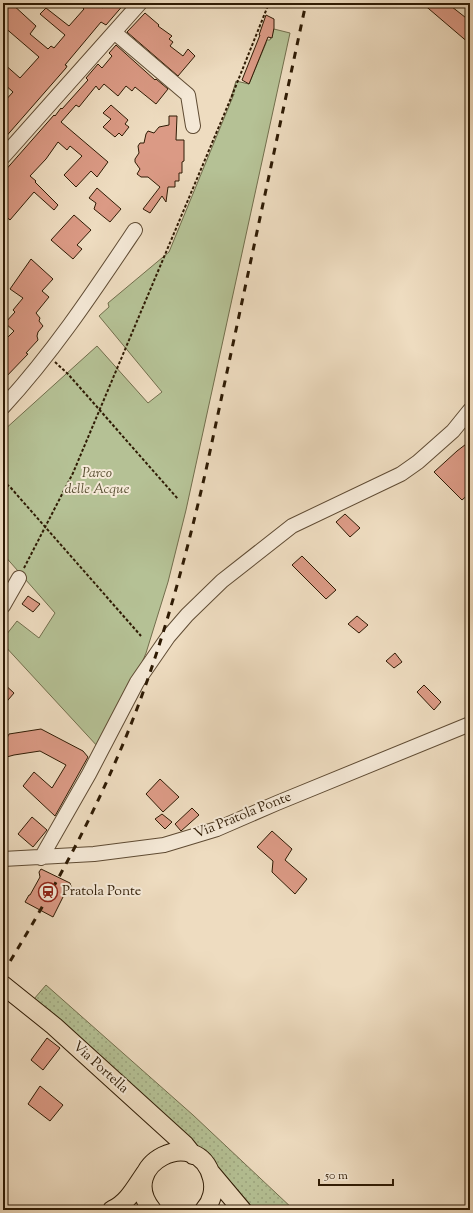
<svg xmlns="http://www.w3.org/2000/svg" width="473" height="1213" viewBox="0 0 473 1213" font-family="'Sorts Mill Goudy',serif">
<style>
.grass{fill:url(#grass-dots);stroke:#726e4c}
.green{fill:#b5c195;stroke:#726e4c}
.building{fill:#db9a85;stroke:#2f1b04}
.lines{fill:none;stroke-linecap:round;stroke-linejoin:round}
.minor-casing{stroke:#5f4b33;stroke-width:16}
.major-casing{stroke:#2f1b04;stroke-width:20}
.path{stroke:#2f1b04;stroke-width:2;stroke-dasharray:3 2;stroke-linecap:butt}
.minor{stroke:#f4e8d6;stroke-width:14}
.major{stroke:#eedcc0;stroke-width:18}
.rail{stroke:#2f1b04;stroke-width:3;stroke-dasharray:7 7;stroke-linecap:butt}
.labels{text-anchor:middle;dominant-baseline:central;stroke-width:4;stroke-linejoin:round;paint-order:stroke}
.park-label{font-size:14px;font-style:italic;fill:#574d30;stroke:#f4e8d6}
.street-label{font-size:14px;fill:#2f1b04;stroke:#f4e8d6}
.poi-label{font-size:14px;fill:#2f1b04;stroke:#f4e8d6;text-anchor:start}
</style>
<defs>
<pattern id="grass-dots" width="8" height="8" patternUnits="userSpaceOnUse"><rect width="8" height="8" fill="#b5c195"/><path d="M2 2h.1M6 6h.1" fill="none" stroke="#9ca57f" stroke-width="1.8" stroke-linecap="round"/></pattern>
</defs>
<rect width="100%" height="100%" fill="#eedcc0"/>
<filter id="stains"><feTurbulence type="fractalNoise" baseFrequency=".005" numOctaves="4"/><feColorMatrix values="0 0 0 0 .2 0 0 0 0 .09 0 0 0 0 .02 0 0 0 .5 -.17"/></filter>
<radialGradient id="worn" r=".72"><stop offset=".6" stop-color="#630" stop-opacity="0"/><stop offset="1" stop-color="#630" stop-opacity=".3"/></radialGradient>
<path class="grass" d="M46,985l147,130 101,95h-39l-37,-43 -32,-32 -152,-136z"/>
<path class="green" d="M274,29l16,4 -104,477 -18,72 -22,71 -13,31 -34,64 -96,-104v-5l14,-18 22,17 16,-25 -52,-59v-123l94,-85 51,57 14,-11 -63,-76 10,-9 -1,-4 61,-51 65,-158 -3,4 5,-17 13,3 17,-41v-3h4z"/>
<path class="building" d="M7,3h4l25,23 -6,8 18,15 3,-3 3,2 11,-13 -25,-21 6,-6 23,18 15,-17 -6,-6h18l7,5 4,-5h18l-19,22 -5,-3 -36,43 2,1 -1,2 -63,72v-37l10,-11 -10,-9v-20l17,15 19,-21 -36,-31v-18z
M422,3h25l23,18v23z
M145,13l14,12 -1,1 14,10 -3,3 4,3 -3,4 13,10 5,-7 7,7 -17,20 -51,-44z
M266,15l8,4v9l-2,10 -4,-1 -19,47 -7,-4 18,-45h-1z
M116,45l39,35 1,-1 12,10 -12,15 -21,-17 -3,4 -6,-5 -8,10 -14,-12 -5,6 -3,-4 -17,21 -3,-2 -15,17 47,40 -11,15 -6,-6 -15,16 -12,-12 18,-19 -12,-10 -3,4 -9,-8 -12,17 -16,17 6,5 -1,1 23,23 -4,5 -20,-18 -24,28 -7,-6v-41l51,-58 1,1 6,-8 1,1 26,-29 -2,-2 12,-14 4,4 10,-12 -3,-3z
M111,105l17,15 -3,4 4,3 -7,9 -3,-3 -4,4 -12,-10 8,-8 -8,-6z
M169,116h8l-1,24h8v21l-2,1v11h-3v8h-4v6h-7l-2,15 -4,-6 -12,17 -7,-4 17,-22 -12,-10h-7l-4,-3 3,-5 -5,-7v-3l4,-6 -1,-7 2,-3h4l2,-9 2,-3 6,2 5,-6 10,-2z
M97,188l24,21 -11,13 -16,-13 2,-6 -7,-5z
M74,215l17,15 -14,15 5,4 -9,10 -22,-19z
M31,259l22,20 -11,12 7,6 -13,16 4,5 -1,3 4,5 -5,6 -1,4 1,4 -12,13 2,1 -25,26v-38l11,-11 -9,-8 10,-11 -2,-2 10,-12 -13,-9z
M470,441v52l-8,7 -28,-28 23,-21z
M345,514l15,14 -10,9 -14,-15z
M302,556l34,34 -10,9 -34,-34z
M28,596l12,8 -7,8 -11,-8z
M357,616l11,9 -9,8 -11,-9z
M395,653l7,9 -8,6 -8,-7z
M3,683l11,10 -11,13z
M424,685l17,17 -7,8 -17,-18z
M41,729l42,22 5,6 -33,59 -32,-30 11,-14 18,16 14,-23 -26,-14 -26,4 -11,3v-21l4,1 2,-4z
M160,779l19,18 -16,15 -17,-18z
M192,808l7,7 -18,16 -6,-7z
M162,814l10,8 -7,7 -10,-10z
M32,817l15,13 -14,17 -15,-13z
M272,831l20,18 -7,11 22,19 -12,15 -23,-22 1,-11 -16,-14z
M41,869l29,14 1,3 -1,3 -4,2 -13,26 -28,-15 4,-7h1l10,-18 -1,-5z
M47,1038l13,10 -17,22 -12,-10z
M40,1086l23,19 -13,16 -22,-17z"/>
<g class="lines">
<g class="minor-casing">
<path id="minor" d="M114,32l74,63 5,31
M3,157l137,-154
M3,407c50,-54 91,-116 132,-177
M3,606l16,-28
M41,858l48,-84 48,-92 31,-45 19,-22 35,-34 70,-55 109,-52 17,-12 35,-31 17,-21
M3,859l91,-5 70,-9 53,-16 60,-26 193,-79"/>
</g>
<g class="major-casing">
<path id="major" d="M3,985l51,41 131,119 8,10
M211,1173l31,37
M112,1210c16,-7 24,-24 34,-38
M152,1210c-37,-46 46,-87 60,-32 3,11 0,24 -8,32"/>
</g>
<path class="path" d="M55,362l13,12 110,125
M3,481l8,7 130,148
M24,568l49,-95 158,-375 38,-95"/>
<use href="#minor" class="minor"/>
<use href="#major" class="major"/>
<path class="rail" d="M3,973c41,-67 80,-136 111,-208 42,-95 69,-195 92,-295l100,-467"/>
</g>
<defs>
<g id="station-ring" transform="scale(1)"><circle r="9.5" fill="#f4e8d6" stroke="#8f2418" stroke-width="1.5"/><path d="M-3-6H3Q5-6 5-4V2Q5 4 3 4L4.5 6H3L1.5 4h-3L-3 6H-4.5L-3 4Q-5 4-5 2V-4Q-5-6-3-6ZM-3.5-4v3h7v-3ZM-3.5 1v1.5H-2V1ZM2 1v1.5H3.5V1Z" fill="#8f2418"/></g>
</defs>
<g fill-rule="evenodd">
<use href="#station-ring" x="48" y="892"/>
</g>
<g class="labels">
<g class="park-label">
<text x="97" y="474">Parco<tspan x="97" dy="16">delle Acque</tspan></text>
</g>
<g class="street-label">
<text transform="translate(243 816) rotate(-22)">Via Pratola Ponte</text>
<text transform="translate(100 1068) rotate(42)">Via Portella</text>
</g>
<g class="poi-label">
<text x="62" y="892">Pratola Ponte</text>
</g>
</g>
<rect width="473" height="1213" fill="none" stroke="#eedcc0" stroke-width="16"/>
<rect x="4" y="4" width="465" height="1205" fill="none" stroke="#2f1b04" stroke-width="2"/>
<rect x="8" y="8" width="457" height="1197" fill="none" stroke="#2f1b04"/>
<path d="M319 1179v6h74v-6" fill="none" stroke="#2f1b04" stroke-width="2"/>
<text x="325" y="1179" font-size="12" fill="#2f1b04" stroke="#f4e8d6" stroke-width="3" paint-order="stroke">50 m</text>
<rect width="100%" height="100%" filter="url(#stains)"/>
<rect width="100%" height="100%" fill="url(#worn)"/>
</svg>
